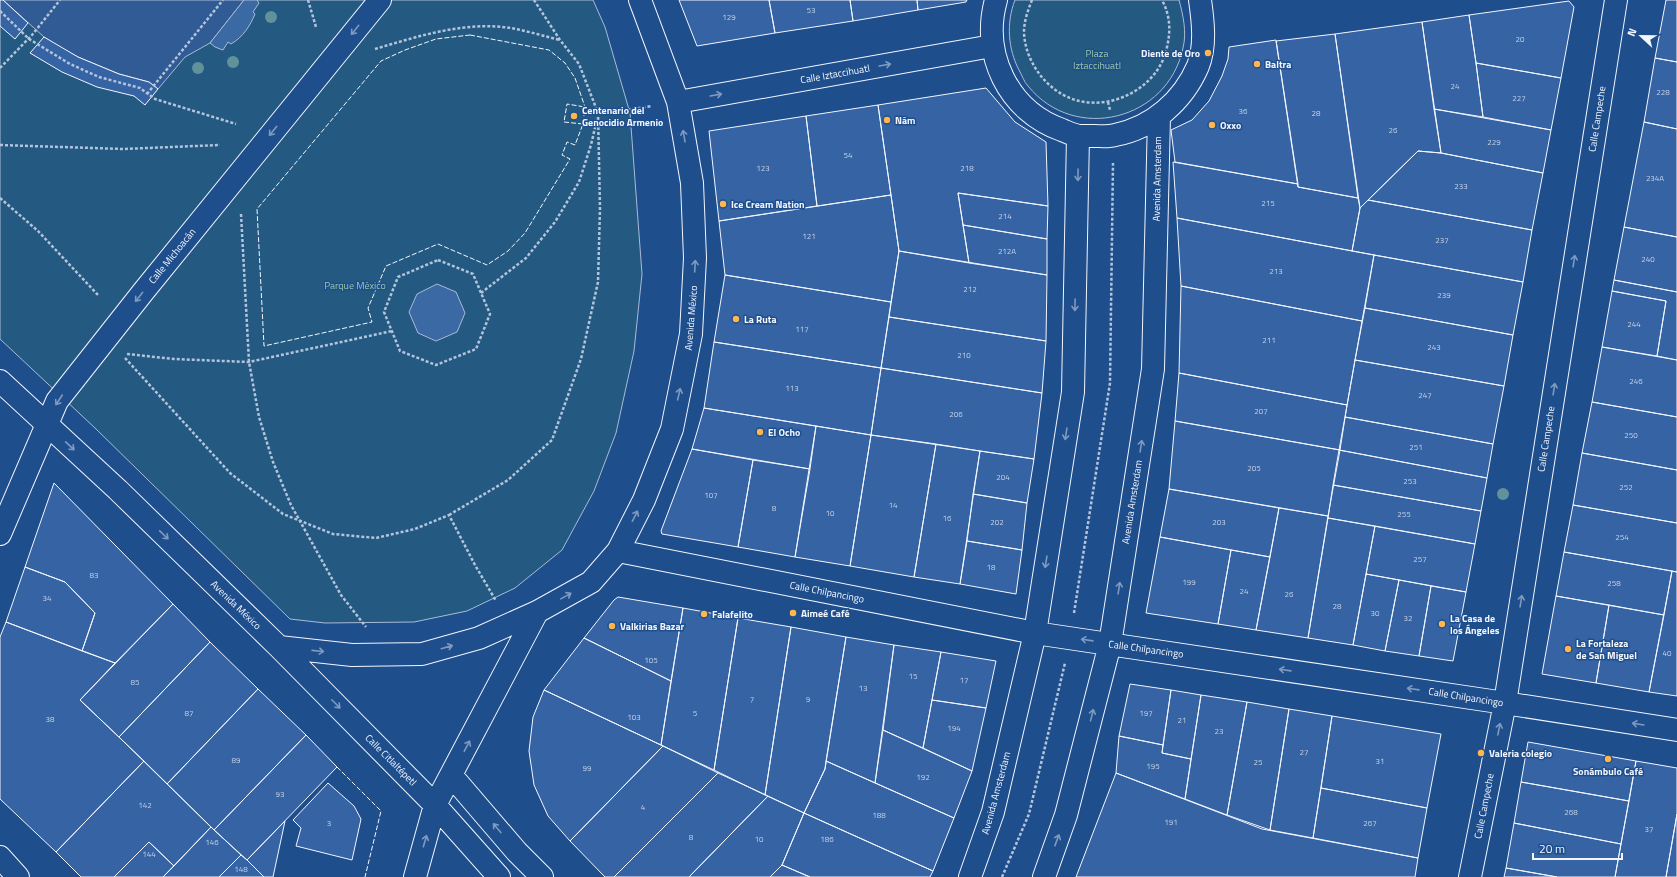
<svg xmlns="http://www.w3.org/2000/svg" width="1677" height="877" viewBox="0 0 1677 877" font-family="'Titillium Web',sans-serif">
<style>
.green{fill:#245a82;stroke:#a8bbd7}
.parking{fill:#305b95;stroke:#a8bbd7}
.water{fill:#3b69a3;stroke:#a8bbd7}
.building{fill:#3563a3;stroke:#f2f6ff}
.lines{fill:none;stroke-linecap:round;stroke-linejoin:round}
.street-casing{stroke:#f2f6ff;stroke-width:24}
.secondary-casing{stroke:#f2f6ff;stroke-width:24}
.path{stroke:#b3c4dc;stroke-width:2.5;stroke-dasharray:3 2;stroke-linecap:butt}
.street{stroke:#1f4e8c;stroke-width:22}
.secondary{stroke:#1f4e8c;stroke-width:22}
.fence{stroke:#f2f6ff;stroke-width:1;stroke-dasharray:5 2;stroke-linecap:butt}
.tree{fill:#61919a}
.oneway{stroke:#7e9ac0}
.poi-dot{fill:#ffb74d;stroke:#1f4e8c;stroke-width:1.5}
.labels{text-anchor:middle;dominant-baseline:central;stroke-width:3;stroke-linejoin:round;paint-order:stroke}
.number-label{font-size:8px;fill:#c3d1e8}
.park-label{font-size:10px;fill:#97c8a6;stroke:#1f4e8c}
.poi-label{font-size:10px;font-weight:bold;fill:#f2f6ff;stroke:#1f4e8c;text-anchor:start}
.street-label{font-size:10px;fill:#f2f6ff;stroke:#1f4e8c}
</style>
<rect width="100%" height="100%" fill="#1f4e8c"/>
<path class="green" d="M0,0h593l12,27 25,86 12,161 -8,77 -18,82 -22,58 -32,59 -47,38 -48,23 -53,11 -89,1 -35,-4 -195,-191 -95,-89z
M1015,0h164c4,15 8,32 4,48 -15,72 -108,96 -155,38 -4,-4 -6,-11 -9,-16 -11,-21 -13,-47 -4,-70z"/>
<path class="parking" d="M3,0h241l-34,43 -25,14 -27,32 -9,-7 -30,-8 -41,-17 -22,-12 -12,-8z"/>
<path class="water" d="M244,0h13l2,3 -6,9 2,2c-5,12 -12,23 -24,30l-3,-2 -5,8 -8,-3 -5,-4z
M437,284l19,8 9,21 -8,19 -21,9 -18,-8 -9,-21 8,-18z"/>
<path class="building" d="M0,0h3l25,23 -13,16 -15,-13z
M679,0h90l6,33 -78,13z
M769,0h81l3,21 -78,12z
M850,0h67l1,10 -65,11z
M917,0h50l-1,2 -48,8z
M1666,0h11v62l-22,-4z
M1569,1l5,6 -13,71 -85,-15 -7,-48z
M1469,15l7,48 7,54 -49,-8 -12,-87z
M1422,22l19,131 -23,-2 -58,57 -25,-174z
M1335,34l23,164 -60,-11 -22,-146z
M44,37l34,20 41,17 30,8 9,7 -13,16 -11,-9 -37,-9 -35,-15 -32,-19z
M1276,40l22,144 -123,-22 -4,-32 21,-10 17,-19 13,-25 6,-17 1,-12z
M1655,58l22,4v67l-33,-7z
M1476,63l85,15 -10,52 -68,-13z
M986,88l29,34 31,20 2,64 -90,-13 11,70 -70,-12 -21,-146z
M878,105l13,90 -74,11 -11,-90z
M1434,109l117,21 -8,43 -102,-20z
M806,116l11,90 -98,15 -10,-90z
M1644,122l33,7v108l-53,-10z
M1418,151l23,2 102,20 -11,57 -164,-30z
M1173,162l125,22v3l60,11 2,10 -8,43 -175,-33z
M958,193l90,13 -1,33 -84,-14z
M891,195l8,56 -8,51 -166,-27 -6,-54z
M1368,200l164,30 -9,52 -171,-31 8,-43z
M1177,218l197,37 -12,66 -181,-35z
M963,225l84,14v36l-78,-12z
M1624,227l53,10v55l-63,-12z
M899,251l148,24 -1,66 -157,-24z
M1374,255l149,27 -10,53 -148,-27z
M725,275l166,27 -10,66 -167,-26z
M1614,280l63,12v68l-20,-4 9,-55 -54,-10z
M1181,286l181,35 -15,84 -168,-32z
M1612,291l54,10 -9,55 -55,-9z
M1365,308l148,27 -9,51 -149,-26z
M889,317l157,24 -4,52 -161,-25z
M714,342l167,26 -10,67 -167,-27z
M1602,347l75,13v57l-85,-15z
M1355,360l149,26 -11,58 -148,-27z
M881,368l161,25 -8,66 -163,-24z
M1179,373l168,32 -7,45 -165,-29z
M1592,402l85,15v53l-95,-17z
M704,408l112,18 -6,43 -118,-20z
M1345,417l148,27 -6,34 -148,-28z
M1175,421l165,29 -12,66 -159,-27z
M816,426l55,9 -21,131 -55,-9z
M871,435l65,9 -22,133 -64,-11z
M936,444l44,7 -20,133 -46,-7z
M692,449l61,11 -15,87 -76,-13 -1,-3z
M1339,450l148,28 -6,33 -148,-26z
M980,451l54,8 -7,44 -54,-9z
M1582,453l95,17v53l-104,-18z
M753,460l57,9 -15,88 -57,-10z
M54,483l119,121 -58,59 -33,-12 13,-38 -30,-31 -40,-15z
M1333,485l148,26 -6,33 -147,-26z
M1169,489l110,19 -9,49 -110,-20z
M973,494l54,9 -5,47 -55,-9z
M1573,505l104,18v49l-113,-20z
M1279,508l49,8 -20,122 -52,-8z
M1328,518l47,8 -22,119 -45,-7z
M1375,526l100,18 -9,48 -100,-18z
M1160,537l71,13 -13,74 -72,-11z
M967,541l55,9 -6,44 -56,-10z
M1231,550l39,7 -14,73 -38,-6z
M1564,552l108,19 -8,44 -108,-19z
M25,567l40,15 30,31 -13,38 -76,-29z
M1672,571l5,1v124l-28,-4z
M1366,574l33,6 -14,71 -32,-6z
M1399,580l32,6 -12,70 -34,-5z
M1431,586l35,6 -13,69 -34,-5z
M1556,596l53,9 -13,78 -54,-9z
M618,597l65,11 -12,73 -87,-43 30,-38z
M173,604l37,38 -91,95 -39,-37z
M1609,605l55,10 -15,77 -53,-9z
M683,608l55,10 -24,152 -53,-25z
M738,618l53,9 -26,168 -51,-25z
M6,622l109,41 -35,37 64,61 -88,91 -56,-53v-162z
M791,627l55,10 -21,132 -21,44 -39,-18z
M846,637l48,8 -19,138 -49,-22z
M584,638l87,43 -10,64 -117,-55z
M210,642l48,47 -91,95 -48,-47z
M894,645l47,7 -18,96 -40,-18z
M941,652l55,9 -10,47 -54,-8z
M1130,684l41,6 -8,55 -44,-9z
M258,689l48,46 -92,95 -47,-46z
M544,690l119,56 -93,95 -22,-25 -14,-31 -5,-34 4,-34z
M1171,690l30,5 -10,64 -29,-6z
M1201,695l46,7 -20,113 -42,-16z
M932,700l54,8 -14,63 -49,-23z
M1247,702l42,7 -19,121 -43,-15z
M1289,709l43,7 -19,122 -43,-8z
M1332,716l109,18 -14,74 -106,-20z
M883,730l89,41 -18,47 -79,-35z
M306,735l31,32 -90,93 -33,-30z
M1119,736l44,9 -1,8 29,6 -6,40 -69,-26z
M1528,742l108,19 -7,40 -108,-19z
M663,746l55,27 -104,104h-9l-35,-36z
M144,761l67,66 -37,39 -25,-24 -35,35h-33l-25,-25z
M826,761l128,57 -21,53 -129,-58 21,-44z
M1636,761l41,7v46l-11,63h-51z
M718,773l50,23 -79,81h-75z
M1116,773l146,56 156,29 -3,19h-339z
M1521,782l108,19 -8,43 -107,-21z
M328,783l26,23 7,13 -9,41 -56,-14 5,-18 -8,-8z
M1321,788l106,20 -9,50 -105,-20z
M768,796l36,17 -22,52 -12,12h-81z
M804,813l129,58 -3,6h-120l-28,-12z
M1677,814v63h-11z
M285,821l-12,56h-9l-17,-17z
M1514,823l107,21 -6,33h-58l-51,-9z
M211,827l30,28 -22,22h-56z
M149,842l25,24 -11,11h-49z
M241,855l6,5 17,17h-45z
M782,865l28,12h-40z
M1506,868l51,9h-53z"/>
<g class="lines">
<g class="street-casing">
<path id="street" d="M996,0c-15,54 12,111 66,130 5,2 11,5 17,6 5,0 10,0 15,0 7,0 15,1 21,-1 37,-7 68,-34 83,-69 8,-20 5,-45 2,-66
M678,102l314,-56
M0,381l118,109 161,157 156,158 64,72
M618,551l417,82 470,70 172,27
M279,647l73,8 70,-1 57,-16 58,-26 54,-30 27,-31 26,-51 28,-71 19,-95 4,-76 -3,-75 -14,-81 -38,-102
M451,775l66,77 25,25
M0,857l18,20
M415,877l20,-72 102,-193
M970,877l23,-65 42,-179 38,-241 5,-256
M1044,877l22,-62 44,-171 43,-275 6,-252
M1470,877l35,-174 111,-703"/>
</g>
<g class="secondary-casing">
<path id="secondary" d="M0,534l57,-133 86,-109 237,-292"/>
</g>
<path class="path" d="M308,0l8,27
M1032,0c-4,10 -8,21 -8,32 1,33 28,66 61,70 36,5 75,-19 82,-55 4,-17 3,-32 -5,-47
M0,11l29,28 41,25 29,13 41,11 15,11 81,25
M375,49c44,-13 90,-28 136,-21 16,3 33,8 49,12
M0,68l32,-33 28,-35
M147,94l76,-94
M1108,102l2,8
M598,114l54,-8
M0,145l123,4 97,-4
M0,198l38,33 60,64
M241,214l8,148 10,55 14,45 18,43 50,90 25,32
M438,260l35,14 17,40 -14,35 -40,16 -36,-14 -16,-39 14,-35z
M481,293l45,-35 29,-36 24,-40 12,-37 6,-26
M127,354l47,5 75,3 143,-31
M125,358l105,115 53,41 50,20 43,4 39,-9 34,-14 26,50 21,36
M449,515l59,-35 44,-40 29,-81 17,-77 2,-74 -2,-95 -19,-49 -19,-24 -26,-40
M1074,613l36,-230 3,-220
M1002,877l27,-63 36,-151"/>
<use href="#street" class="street"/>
<use href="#secondary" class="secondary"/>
<path class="fence" d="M470,35l79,15 16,13 10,15 10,29 -2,17 -8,21 -8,-3 -5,13 8,4 -45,74 -17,18 -21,14 -49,-21 -52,22 -18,42 4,14 -108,24 -7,-137 124,-148 24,-11 31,-11z
M583,124l-19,-2 3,-18 18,3
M337,767l44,44 -16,66"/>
</g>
<g class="tree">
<circle cx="271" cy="17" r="6"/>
<circle cx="233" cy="62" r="6"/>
<circle cx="198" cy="68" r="6"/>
<circle cx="1503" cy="494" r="6"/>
</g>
<defs><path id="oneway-shaft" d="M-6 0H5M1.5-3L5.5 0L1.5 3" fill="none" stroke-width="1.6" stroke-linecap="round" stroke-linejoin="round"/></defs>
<g class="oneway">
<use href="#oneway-shaft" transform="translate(355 30) rotate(129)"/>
<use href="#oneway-shaft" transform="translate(885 65) rotate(-10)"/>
<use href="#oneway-shaft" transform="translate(716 95) rotate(-10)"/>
<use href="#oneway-shaft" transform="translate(273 131) rotate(129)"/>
<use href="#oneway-shaft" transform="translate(684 136) rotate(-100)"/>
<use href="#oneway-shaft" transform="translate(1078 175) rotate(91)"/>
<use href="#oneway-shaft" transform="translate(1574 261) rotate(-81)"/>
<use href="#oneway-shaft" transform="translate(695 266) rotate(-87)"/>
<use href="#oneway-shaft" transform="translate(139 297) rotate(128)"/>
<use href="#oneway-shaft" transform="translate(1075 305) rotate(91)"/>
<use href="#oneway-shaft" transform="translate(1554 389) rotate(-81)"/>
<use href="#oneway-shaft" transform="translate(679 394) rotate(-77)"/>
<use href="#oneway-shaft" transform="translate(59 400) rotate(123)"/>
<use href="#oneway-shaft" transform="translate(1066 434) rotate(99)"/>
<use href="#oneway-shaft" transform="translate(70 446) rotate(43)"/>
<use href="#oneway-shaft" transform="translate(1141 446) rotate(-81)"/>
<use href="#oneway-shaft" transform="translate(635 516) rotate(-63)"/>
<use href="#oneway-shaft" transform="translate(164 535) rotate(44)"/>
<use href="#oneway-shaft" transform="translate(1046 562) rotate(99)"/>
<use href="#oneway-shaft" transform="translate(1119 588) rotate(-81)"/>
<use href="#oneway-shaft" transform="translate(566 596) rotate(-29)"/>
<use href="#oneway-shaft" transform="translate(1521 601) rotate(-81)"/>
<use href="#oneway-shaft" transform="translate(1087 640) rotate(-172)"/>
<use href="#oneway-shaft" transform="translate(447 647) rotate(-16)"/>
<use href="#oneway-shaft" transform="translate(318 651) rotate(6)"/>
<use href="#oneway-shaft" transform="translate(1285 670) rotate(-172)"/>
<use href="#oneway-shaft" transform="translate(1413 689) rotate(-172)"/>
<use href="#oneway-shaft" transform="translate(336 704) rotate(45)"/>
<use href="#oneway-shaft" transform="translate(1092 715) rotate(-76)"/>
<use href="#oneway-shaft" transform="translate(1638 724) rotate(-171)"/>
<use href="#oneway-shaft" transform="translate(1499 729) rotate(-79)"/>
<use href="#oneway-shaft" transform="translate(467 746) rotate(-62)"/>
<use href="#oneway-shaft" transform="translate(497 828) rotate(-130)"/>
<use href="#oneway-shaft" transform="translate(1057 840) rotate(-70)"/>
<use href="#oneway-shaft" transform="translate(425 841) rotate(-74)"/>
</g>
<g class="poi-dot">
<circle cx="1208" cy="53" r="4"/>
<circle cx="1257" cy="64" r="4"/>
<circle cx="574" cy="116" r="4"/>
<circle cx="887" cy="120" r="4"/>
<circle cx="1212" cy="125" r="4"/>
<circle cx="723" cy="204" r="4"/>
<circle cx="736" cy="319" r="4"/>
<circle cx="760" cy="432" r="4"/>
<circle cx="793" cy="613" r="4"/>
<circle cx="704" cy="614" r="4"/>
<circle cx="1442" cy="624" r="4"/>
<circle cx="612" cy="626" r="4"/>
<circle cx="1568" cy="649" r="4"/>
<circle cx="1481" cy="753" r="4"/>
<circle cx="1608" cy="759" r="4"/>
</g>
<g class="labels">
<g class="number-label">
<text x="811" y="10">53</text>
<text x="729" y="17">129</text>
<text x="1520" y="39">20</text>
<text x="1455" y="86">24</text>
<text x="1663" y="92">228</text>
<text x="1519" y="98">227</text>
<text x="1243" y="111">36</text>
<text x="1316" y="113">28</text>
<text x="1393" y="130">26</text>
<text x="1494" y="142">229</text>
<text x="848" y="155">54</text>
<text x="763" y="168">123</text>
<text x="967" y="168">218</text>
<text x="1655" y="178">234A</text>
<text x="1461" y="186">233</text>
<text x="1268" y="203">215</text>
<text x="1005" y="216">214</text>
<text x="809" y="236">121</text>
<text x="1442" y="240">237</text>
<text x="1007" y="251">212A</text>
<text x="1648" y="259">240</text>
<text x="1276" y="271">213</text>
<text x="970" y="289">212</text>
<text x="1444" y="295">239</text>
<text x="1634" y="324">244</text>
<text x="802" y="329">117</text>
<text x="1269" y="340">211</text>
<text x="1434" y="347">243</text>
<text x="964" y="355">210</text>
<text x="1636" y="381">246</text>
<text x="792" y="388">113</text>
<text x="1425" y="395">247</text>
<text x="1261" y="411">207</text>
<text x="956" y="414">206</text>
<text x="1631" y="435">250</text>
<text x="1416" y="447">251</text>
<text x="1254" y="468">205</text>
<text x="1003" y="477">204</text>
<text x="1410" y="481">253</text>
<text x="1626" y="487">252</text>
<text x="711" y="495">107</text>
<text x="893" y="505">14</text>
<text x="774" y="508">8</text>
<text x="830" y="513">10</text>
<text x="1404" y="514">255</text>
<text x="947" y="518">16</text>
<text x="997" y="522">202</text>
<text x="1219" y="522">203</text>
<text x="1622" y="537">254</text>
<text x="1420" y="559">257</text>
<text x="991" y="567">18</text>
<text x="94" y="575">83</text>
<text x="1189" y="582">199</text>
<text x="1614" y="583">258</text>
<text x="1244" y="591">24</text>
<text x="1289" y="594">26</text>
<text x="47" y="598">34</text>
<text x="1337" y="606">28</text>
<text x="1375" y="613">30</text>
<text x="1408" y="618">32</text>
<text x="1667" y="653">40</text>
<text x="651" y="660">105</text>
<text x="913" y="676">15</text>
<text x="964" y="680">17</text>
<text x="135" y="682">85</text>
<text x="863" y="688">13</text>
<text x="752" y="699">7</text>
<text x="808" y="699">9</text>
<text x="189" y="713">87</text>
<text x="695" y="713">5</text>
<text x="1146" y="713">197</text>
<text x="634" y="717">103</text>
<text x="50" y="719">38</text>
<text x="1182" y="720">21</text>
<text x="954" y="728">194</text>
<text x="1219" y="731">23</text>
<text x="1304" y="752">27</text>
<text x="236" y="760">89</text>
<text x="1380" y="761">31</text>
<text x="1258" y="762">25</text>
<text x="1153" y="766">195</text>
<text x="587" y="768">99</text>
<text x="923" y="777">192</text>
<text x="280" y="794">93</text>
<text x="145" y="805">142</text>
<text x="643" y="807">4</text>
<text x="1571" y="812">268</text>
<text x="879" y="815">188</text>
<text x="1171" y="822">191</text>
<text x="329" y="823">3</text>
<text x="1370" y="823">267</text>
<text x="1649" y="829">37</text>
<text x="691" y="837">8</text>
<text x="759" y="839">10</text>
<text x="827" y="839">186</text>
<text x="212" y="842">146</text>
<text x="149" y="854">144</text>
<text x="241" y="869">148</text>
</g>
<g class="park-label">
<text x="1097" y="53">Plaza<tspan x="1097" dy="12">Iztaccihuatl</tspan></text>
<text x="355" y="285">Parque México</text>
</g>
<g class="poi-label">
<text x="1200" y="53" text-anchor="end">Diente de Oro</text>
<text x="1265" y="64">Baltra</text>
<text x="582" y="110">Centenario del<tspan x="582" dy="12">Genocidio Armenio</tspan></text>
<text x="895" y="120">Nâm</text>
<text x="1220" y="125">Oxxo</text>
<text x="731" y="204">Ice Cream Nation</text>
<text x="744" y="319">La Ruta</text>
<text x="768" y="432">El Ocho</text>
<text x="801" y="613">Aimeé Café</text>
<text x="712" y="614">Falafelito</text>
<text x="1450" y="618">La Casa de<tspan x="1450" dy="12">los Ángeles</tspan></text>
<text x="620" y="626">Valkirias Bazar</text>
<text x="1576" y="643">La Fortaleza<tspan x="1576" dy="12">de San Miguel</tspan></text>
<text x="1489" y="753">Valeria colegio</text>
<text x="1608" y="771" text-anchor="middle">Sonámbulo Café</text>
</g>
<g class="street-label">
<text transform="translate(835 74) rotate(-10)">Calle Iztaccihuatl</text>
<text transform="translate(1597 119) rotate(-81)">Calle Campeche</text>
<text transform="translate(1157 179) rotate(-89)">Avenida Amsterdam</text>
<text transform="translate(172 256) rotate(-51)">Calle Michoacán</text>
<text transform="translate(691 318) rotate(-85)">Avenida México</text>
<text transform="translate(1546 439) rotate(-81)">Calle Campeche</text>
<text transform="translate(1132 502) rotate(-81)">Avenida Amsterdam</text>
<text transform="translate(827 592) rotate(11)">Calle Chilpancingo</text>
<text transform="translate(236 605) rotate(44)">Avenida México</text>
<text transform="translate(1146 649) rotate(8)">Calle Chilpancingo</text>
<text transform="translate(1466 697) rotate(9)">Calle Chilpancingo</text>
<text transform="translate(391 760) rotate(45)">Calle Citlaltépetl</text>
<text transform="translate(996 793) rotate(-75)">Avenida Amsterdam</text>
<text transform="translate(1484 806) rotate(-79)">Calle Campeche</text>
</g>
</g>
<g transform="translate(1641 36) rotate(292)" stroke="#1f4e8c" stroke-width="3" paint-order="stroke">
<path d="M0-3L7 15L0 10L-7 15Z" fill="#f2f6ff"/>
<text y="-6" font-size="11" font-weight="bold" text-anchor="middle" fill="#f2f6ff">N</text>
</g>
<path d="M1533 853v6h89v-6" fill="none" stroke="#f2f6ff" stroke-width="2"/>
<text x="1539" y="853" font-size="12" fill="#f2f6ff" stroke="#1f4e8c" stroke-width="3" paint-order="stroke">20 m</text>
</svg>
